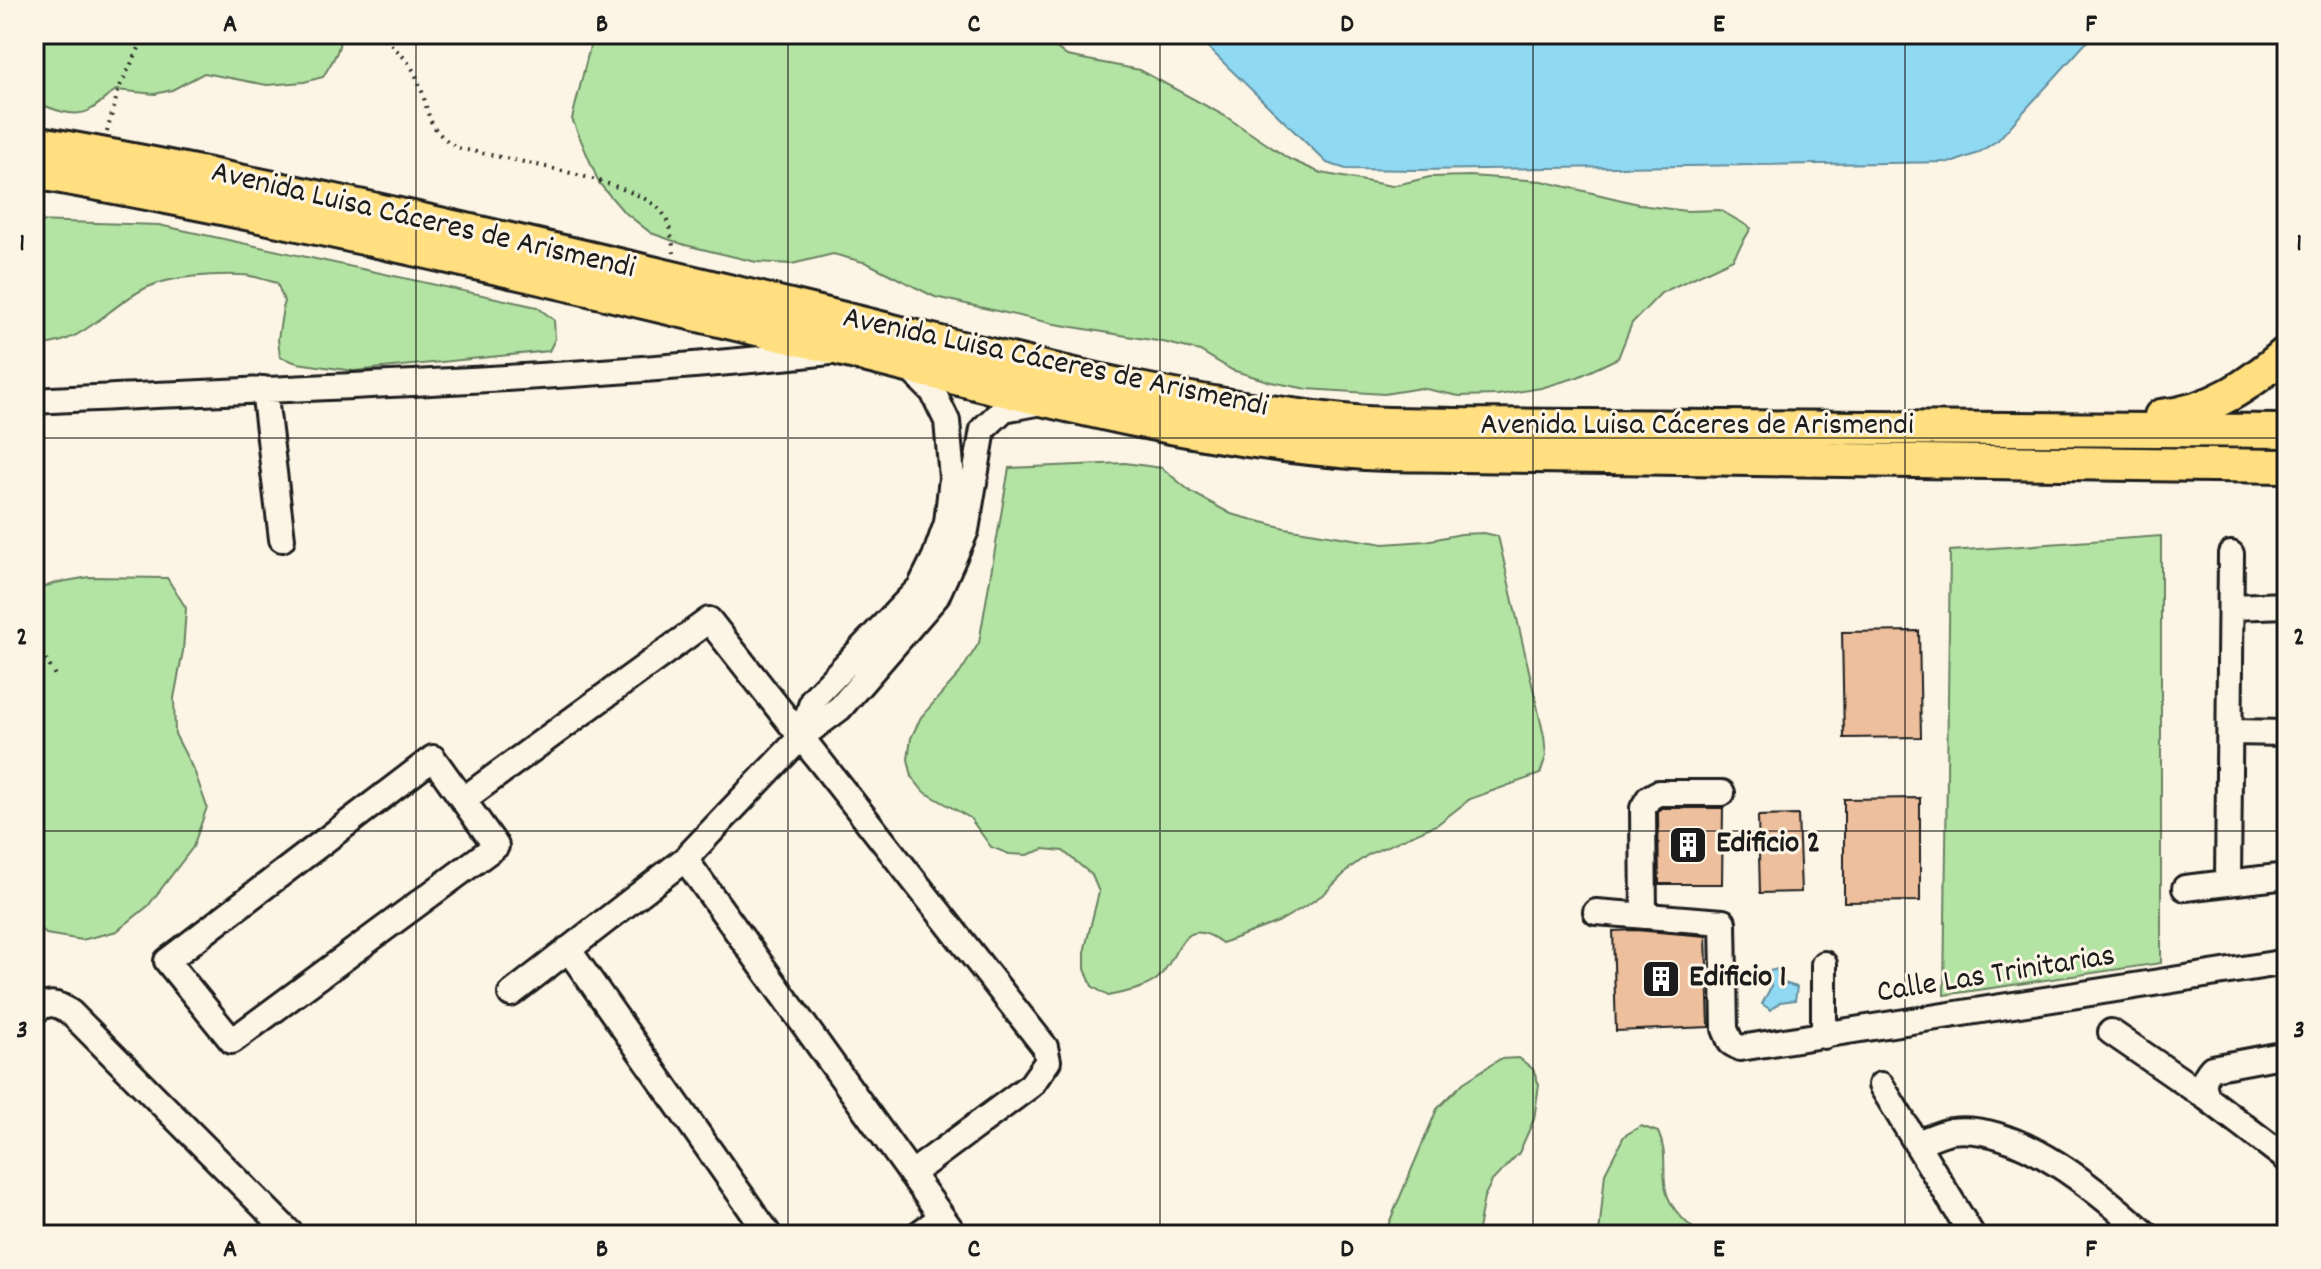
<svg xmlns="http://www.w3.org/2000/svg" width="2321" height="1269" viewBox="0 0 2321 1269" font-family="Dekko,sans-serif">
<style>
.green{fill:#b3e4a4;stroke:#688060;stroke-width:2}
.water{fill:#90d9f2;stroke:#628d9c;stroke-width:2}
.building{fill:#edbf9d;stroke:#1c1c1c;stroke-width:2}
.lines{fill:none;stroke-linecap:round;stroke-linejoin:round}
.minor-casing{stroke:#1c1c1c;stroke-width:30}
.major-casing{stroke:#1c1c1c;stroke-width:38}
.path{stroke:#1c1c1c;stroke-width:4;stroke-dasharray:2 6;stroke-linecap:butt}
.minor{stroke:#fcf5e5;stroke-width:24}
.major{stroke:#ffdf80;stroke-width:32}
.grid{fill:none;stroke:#1c1c1c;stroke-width:2;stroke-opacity:0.55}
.labels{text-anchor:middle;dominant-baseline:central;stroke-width:6;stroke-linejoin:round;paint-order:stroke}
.street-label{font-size:32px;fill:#1c1c1c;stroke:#fcf5e5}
.poi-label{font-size:32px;font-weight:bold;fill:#1c1c1c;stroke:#fcf5e5;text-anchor:start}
.neatline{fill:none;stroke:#1c1c1c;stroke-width:3}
.grid-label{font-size:26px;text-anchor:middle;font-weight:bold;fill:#1c1c1c}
</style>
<rect width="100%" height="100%" fill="#fcf5e5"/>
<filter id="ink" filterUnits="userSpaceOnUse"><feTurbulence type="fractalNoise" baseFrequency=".0125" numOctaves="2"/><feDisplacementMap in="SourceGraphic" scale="16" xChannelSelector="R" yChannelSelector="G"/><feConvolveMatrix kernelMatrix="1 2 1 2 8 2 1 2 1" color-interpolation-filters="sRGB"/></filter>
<g filter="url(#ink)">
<path class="green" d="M34,34h305c4,15 -9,30 -16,43l-19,5 -37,3 -63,-12 -32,17 -17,4 -39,-4c-9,6 -17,15 -26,20 -16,9 -41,-2 -56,-9z
M593,34h445l29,22 73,14 85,46 64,43 32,14 71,13 38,-9 40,-1 72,5 105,25 39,5 34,-1 31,18 -18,31 -72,34 -29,30 -14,35 -40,19 -37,11 -43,7 -39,1 -38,-8 -37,6 -77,-5 -36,-7 -39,-12 -32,-19 -37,-9 -108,-18 -120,-27 -68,-34 -34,-9 -41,10 -36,-2 -71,-17 -34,-12 -28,-22 -24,-28 -27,-64z
M34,221l125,4 378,82 17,13 1,19 -6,12 -195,20 -57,-8 -17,-6 -2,-18 6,-38 -7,-18c-11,-3 -24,-8 -36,-8 -26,-1 -69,1 -93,12 -39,17 -69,63 -114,57z
M1125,463l37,5 29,24 40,22 54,14 99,16 42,-3 35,-7 23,-1 14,3 46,200 2,20 -6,18 -70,25 -32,25 -69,30 -18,13 -26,26 -16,11 -31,18 -56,21c-42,-32 -43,17 -65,36 -14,11 -33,13 -49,17l-16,-10 -7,-17v-21l14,-56 -7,-17 -29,-24 -19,-2 -17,6 -18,-1 -18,-7 -21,-29 -47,-27 -11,-14 -4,-18 3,-21 10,-21 39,-44 19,-30 30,-175z
M2161,536v427l-217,32 6,-444z
M89,577l78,1 19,30 -3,43 -9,47 1,36 20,39 12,34 -14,40 -45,59 -31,25 -35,9 -36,-6 -12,-12v-331l21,-8z
M1519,1058l14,11 6,16 -5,34 -15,34 -27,28 -8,16 -7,38h-93l53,-126 26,-26 37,-24z
M1641,1126l17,6c9,20 5,30 7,51 1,22 20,40 37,52h-103l6,-62 19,-37z"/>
<path class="water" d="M1194,34h900l-96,106 -20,13 -24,9 -538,8 -70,-1 -19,-6z
M1778,969l6,14 13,4 -2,13 -15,2 -9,8 -9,-6 9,-17 -2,-16z"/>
<path class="building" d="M1919,631l2,106 -77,1 -2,-106z
M1920,798v103l-76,1v-103z
M1662,808h61l-1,76h-63l-1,-72z
M1798,815l3,77 -41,1 -2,-77z
M1635,930l71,6 3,91 -93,4 -3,-100z"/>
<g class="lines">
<g class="minor-casing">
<path id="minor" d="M264,389l18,150
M34,401c265,-14 532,-20 796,-49
M2231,607l56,-2
M2231,732l56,1
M801,737l12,-38 107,-112 15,-30 12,-34 5,-45 -5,-57 -14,-29 -25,-25
M433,758l63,88 -264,195 -65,-80z
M464,799l245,-179 336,427 3,14 -17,24 -120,89
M2228,882l3,-328
M2185,888l102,-12
M1596,912l127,10 2,107 6,14 9,5 547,-86
M1644,916l-1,-108 6,-10 9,-5h64
M568,949l201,286
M511,994l174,-135
M34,1012c13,-11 23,-10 37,1l221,222
M2111,1032l96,66
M1824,1036v-72
M2287,1054l-75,14c-9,10 -10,16 -5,30l80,61
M1881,1085l91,150
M1916,1143c11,-3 24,-10 35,-12 68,-9 149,62 196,104
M917,1235l25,-18
M955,1235l-270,-376 116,-122 39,-29 96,-111 30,-67 17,-101 21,-20 38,-7"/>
</g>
<g class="major-casing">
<path id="major" d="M34,142c257,45 511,105 765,166 187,45 374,99 566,115 32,2 64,1 95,2l827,6
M34,172c257,46 511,106 765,167 186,45 374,101 566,114 31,2 63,1 95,2l827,11
M2161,416c52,-5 88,-31 126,-64"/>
</g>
<path class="path" d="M379,34c13,12 30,25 37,42 16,34 5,50 42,72 43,10 180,33 204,64 8,10 10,28 12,41
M107,132l12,-44 27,-54
M34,638l23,41"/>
<use href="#minor" class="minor"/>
<use href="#major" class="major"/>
</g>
</g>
<path class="grid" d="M416,34v1201M788,34v1201M1160,34v1201M1533,34v1201M1905,34v1201M34,438h2253M34,831h2253"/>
<defs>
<g id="building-square" transform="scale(2)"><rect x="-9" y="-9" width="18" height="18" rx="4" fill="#1c1c1c" stroke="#fcf5e5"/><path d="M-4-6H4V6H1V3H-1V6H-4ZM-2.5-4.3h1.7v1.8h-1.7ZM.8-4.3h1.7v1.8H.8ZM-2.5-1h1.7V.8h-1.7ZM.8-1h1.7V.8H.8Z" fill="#fff"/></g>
</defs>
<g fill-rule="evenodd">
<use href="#building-square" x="1688" y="845"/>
<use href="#building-square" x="1661" y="979"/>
</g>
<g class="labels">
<g class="street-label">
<text transform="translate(423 222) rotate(13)">Avenida Luisa Cáceres de Arismendi</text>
<text transform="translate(1055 364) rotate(12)">Avenida Luisa Cáceres de Arismendi</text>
<text x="1697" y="427">Avenida Luisa Cáceres de Arismendi</text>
<text transform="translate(1996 976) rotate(-9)">Calle Las Trinitarias</text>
</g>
<g class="poi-label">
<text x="1716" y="845">Edificio 2</text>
<text x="1689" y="979">Edificio 1</text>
</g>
</g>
<rect width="2321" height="1269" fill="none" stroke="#fcf5e5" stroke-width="88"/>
<rect x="44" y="44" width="2233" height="1181" class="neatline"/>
<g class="grid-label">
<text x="230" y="31">A</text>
<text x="602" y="31">B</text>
<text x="974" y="31">C</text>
<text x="1347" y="31">D</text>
<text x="1719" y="31">E</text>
<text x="2091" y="31">F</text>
<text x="22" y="250">1</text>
<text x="2299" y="250">1</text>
<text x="22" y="644">2</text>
<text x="2299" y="644">2</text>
<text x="22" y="1037">3</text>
<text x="2299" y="1037">3</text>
<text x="230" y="1256">A</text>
<text x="602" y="1256">B</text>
<text x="974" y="1256">C</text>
<text x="1347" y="1256">D</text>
<text x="1719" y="1256">E</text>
<text x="2091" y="1256">F</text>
</g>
</svg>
